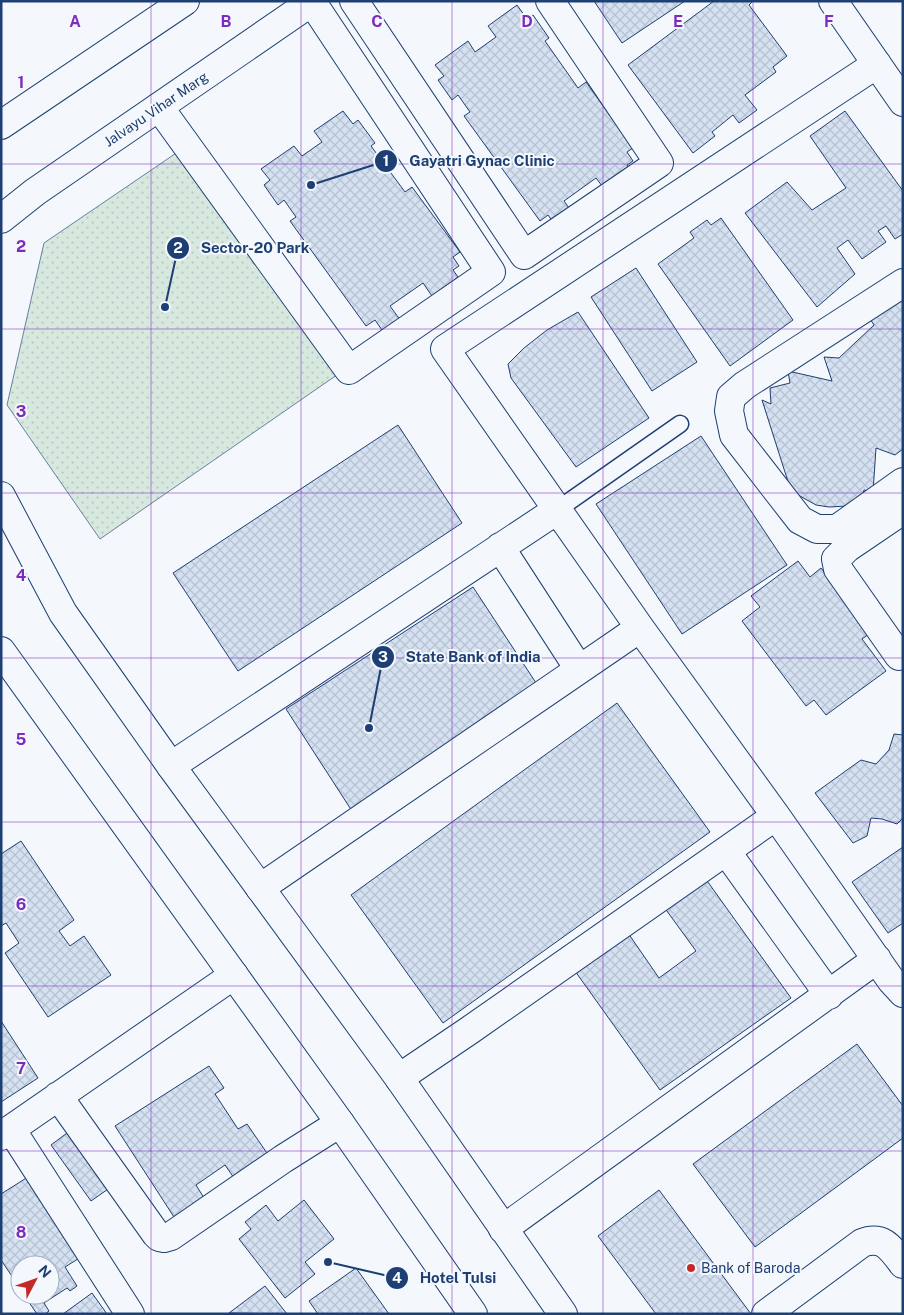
<svg xmlns="http://www.w3.org/2000/svg" width="904" height="1315" viewBox="0 0 904 1315" font-family="'Public Sans',sans-serif">
<style>
.park{fill:url(#park-dots);stroke:#687fa3}
.building{fill:url(#building-cross-hatch);stroke:#1d3f73}
.lines{fill:none;stroke-linecap:round;stroke-linejoin:round}
.service-casing{stroke:#1d3f73;stroke-width:19}
.minor-casing{stroke:#1d3f73;stroke-width:30}
.secondary-casing{stroke:#1d3f73;stroke-width:30}
.service{stroke:#f4f7fb;stroke-width:16}
.minor{stroke:#f4f7fb;stroke-width:28}
.secondary{stroke:#f4f7fb;stroke-width:28}
.grid{fill:none;stroke:#7b2cbf;stroke-width:1;stroke-opacity:0.55}
.poi-dot{fill:#c62828;stroke:#f4f7fb;stroke-width:2}
.labels{text-anchor:middle;dominant-baseline:central;stroke-width:4;stroke-linejoin:round;paint-order:stroke}
.street-label{font-size:14px;fill:#1d3f73;stroke:#f4f7fb}
.poi-label{font-size:14px;fill:#1d3f73;stroke:#f4f7fb;text-anchor:start}
.grid-label{font-size:16px;text-anchor:middle;font-weight:bold;fill:#7b2cbf;stroke:#f4f7fb;stroke-width:4;stroke-linejoin:round;paint-order:stroke}
.leader{fill:none;stroke:#1d3f73;stroke-width:2}
.callout-dot{fill:#1d3f73;stroke:#f4f7fb;stroke-width:2}
.mark-label{font-size:15px;text-anchor:middle;font-weight:bold;fill:#fff}
.callout-label{font-size:15px;text-anchor:middle;font-weight:bold;fill:#1d3f73;stroke:#f4f7fb;stroke-width:4;stroke-linejoin:round;paint-order:stroke}
</style>
<defs>
<pattern id="park-dots" width="8" height="8" patternUnits="userSpaceOnUse" patternTransform="scale(1.25)"><rect width="8" height="8" fill="#d7e8df"/><path d="M2 2h.1M6 6h.1" fill="none" stroke="#b8c8c3" stroke-width="1.8" stroke-linecap="round"/></pattern>
<pattern id="building-cross-hatch" width="8" height="8" patternUnits="userSpaceOnUse" patternTransform="scale(1.25)"><rect width="8" height="8" fill="#d5e0f0"/><path d="M0 0l8 8M0 8l8-8" fill="none" stroke="#b6c1d1"/></pattern>
</defs>
<rect width="100%" height="100%" fill="#f4f7fb"/>
<path class="park" d="M188,145l156,225 -244,169 -93,-134 37,-162z"/>
<path class="building" d="M594,1h91l-63,42z
M714,1h39l-4,4 38,51 -14,11 3,5 -31,23 12,15 -18,13 -6,-8 -21,17 3,4 -22,17 -65,-88z
M517,5l10,14 6,-4 16,23 -4,3 33,47 8,-6 47,66 -6,4 6,9 -6,4 5,7 -26,19 -10,-13 -32,23 10,14 -17,13 -9,-13 -8,6 -76,-105 6,-4 -12,-17 -6,5 -14,-20 6,-4 -9,-11 33,-24 7,11 21,-15 -8,-11z
M343,111l10,13 5,-4 17,23 -4,3 34,46 7,-5 48,65 -7,5 6,9 -6,4 5,7 -26,19 -9,-13 -33,23 11,15 -17,12 -9,-13 -9,6 -76,-105 6,-4 -12,-17 -6,5 -14,-20 6,-5 -9,-11 33,-23 8,10 20,-14 -8,-11z
M845,111l58,80v43l-8,5 -9,-13 -8,5 8,11 -24,17 -14,-19 -11,8 18,26 -38,33 -72,-94 42,-31 25,28 34,-22 -36,-52z
M721,218l72,102 -63,46 -72,-102 36,-26 -4,-6 17,-12 4,5z
M636,268l61,94 -45,29 -61,-94z
M903,297v152l-8,6 -19,-7 -3,44 -9,-2 -3,9 -14,7 -18,1 -13,-2 -25,-14 -29,-91 9,4 -1,-16 20,-5 -2,-12 44,10 -8,-24 15,1 35,-33 -6,-9z
M578,312l71,106 -73,49 -65,-89 -3,-14 16,-16 23,-18z
M398,425l64,98 -224,148 -65,-98z
M701,436l86,129 -105,69 -86,-130z
M798,561l12,16 11,-9 48,66 -7,5 24,32 -60,44 -12,-15 -8,6 -64,-85 18,-14 -9,-11z
M473,587l67,102 -188,122 -66,-102z
M617,703l93,129 -267,191 -92,-128z
M894,734l9,1v83l-6,6 -15,-5 -11,-1 -4,18 -14,7 -38,-50 46,-33 15,4 13,-14z
M21,841l53,79 -15,11 11,15 14,-10 27,39 -63,42 -43,-64 14,-10 -13,-20 -5,3v-72z
M903,847v76l-15,10 -36,-51z
M705,878l86,120 -131,92 -85,-119 53,-38 31,45 37,-27 -32,-44z
M1,1021l37,57 -37,24z
M857,1044l46,62v32l-148,109 -62,-83z
M209,1066l15,22 -9,6 23,35 9,-5 22,32 -35,22 -9,-13 -29,20 8,13 -30,19 -59,-91z
M71,1130l40,57 -20,14 -40,-56z
M28,1177l53,80 -16,10 12,19 -7,5 -3,-3 -23,15 5,8 -4,3h-8l-13,-19h26v-30h-30v23l-19,-28v-66z
M659,1190l92,124h-95l-58,-78z
M304,1200l30,39 -29,23 10,12 -30,24 -46,-59 12,-10 -6,-7 21,-17 12,16z
M356,1268l33,46h-71l-9,-13z
M265,1286l22,28 -58,-1z
M92,1293l15,21h-44z"/>
<g class="lines">
<g class="service-casing">
<path id="service" d="M557,510l123,-86"/>
</g>
<g class="minor-casing">
<path id="minor" d="M354,1l170,254 135,-92 -109,-162
M833,1l70,101
M877,64l-432,285 195,279 136,188 115,164 12,13
M159,107l190,263 142,-98 -179,-270
M903,283l-158,102 -14,12 -2,14 5,24 66,85 17,9h20l66,-47
M903,510l-56,38 -11,11 2,10 61,87 4,-1
M500,547l79,122
M171,766l386,-256
M726,851l103,144
M260,888l380,-260
M399,1078l71,-48 306,-214
M58,1096l98,138 3,3 5,1 7,-2 112,-77 57,-36
M11,1129l119,185
M1,1136l233,-161
M503,1229l374,-270
M766,1314l96,-71c21,-8 29,5 41,21"/>
</g>
<g class="secondary-casing">
<path id="secondary" d="M1,125l184,-124
M1,219l34,-27 278,-191
M1,496l62,117 108,153 228,312 164,236
M1,651l339,472 133,191"/>
</g>
<use href="#service" class="service"/>
<use href="#minor" class="minor"/>
<use href="#secondary" class="secondary"/>
</g>
<path class="grid" d="M151,1v1313M301,1v1313M452,1v1313M603,1v1313M753,1v1313M1,164h902M1,329h902M1,493h902M1,658h902M1,822h902M1,986h902M1,1151h902"/>
<circle class="poi-dot" cx="691" cy="1268" r="5"/>
<g class="labels">
<g class="street-label">
<text transform="translate(156 109) rotate(-34)">Jalvayu Vihar Marg</text>
</g>
<g class="poi-label">
<text x="701" y="1268">Bank of Baroda</text>
</g>
</g>
<g class="grid-label">
<text x="75" y="27">A</text>
<text x="226" y="27">B</text>
<text x="377" y="27">C</text>
<text x="527" y="27">D</text>
<text x="678" y="27">E</text>
<text x="829" y="27">F</text>
<text x="21" y="88">1</text>
<text x="21" y="252">2</text>
<text x="21" y="417">3</text>
<text x="21" y="581">4</text>
<text x="21" y="745">5</text>
<text x="21" y="910">6</text>
<text x="21" y="1074">7</text>
<text x="21" y="1238">8</text>
</g>
<path class="leader" d="M311 185L386 161M165 307L178 248M369 728L383 657M328 1262L397 1278"/>
<g class="callout-dot">
<circle cx="311" cy="185" r="5"/>
<circle cx="165" cy="307" r="5"/>
<circle cx="369" cy="728" r="5"/>
<circle cx="328" cy="1262" r="5"/>
<circle cx="386" cy="161" r="12"/>
<circle cx="178" cy="248" r="12"/>
<circle cx="383" cy="657" r="12"/>
<circle cx="397" cy="1278" r="12"/>
</g>
<g class="mark-label">
<text x="386" y="166">1</text>
<text x="178" y="253">2</text>
<text x="383" y="662">3</text>
<text x="397" y="1283">4</text>
</g>
<g class="callout-label">
<text x="482" y="166">Gayatri Gynac Clinic</text>
<text x="255" y="253">Sector-20 Park</text>
<text x="473" y="662">State Bank of India</text>
<text x="458" y="1283">Hotel Tulsi</text>
</g>
<rect width="904" height="1315" fill="none" stroke="#1d3f73" stroke-width="5"/>
<g transform="translate(35 1280) rotate(49)"><circle r="24" fill="#f4f7fb" stroke="#9eadc5"/>
<path d="M0-4L9 19L0 12L-9 19Z" fill="#c62828"/>
<text y="-8" font-size="14" font-weight="bold" text-anchor="middle" fill="#1d3f73">N</text>
</g>
</svg>
